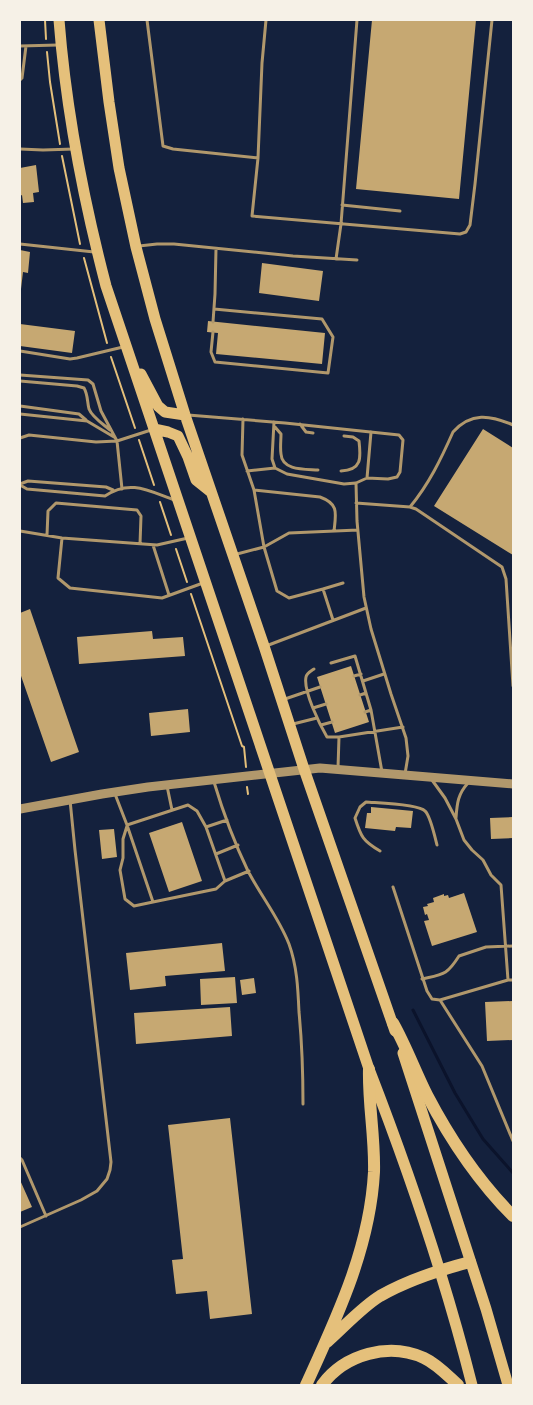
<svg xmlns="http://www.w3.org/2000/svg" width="533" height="1405" viewBox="0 0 533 1405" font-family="'Alegreya Sans',sans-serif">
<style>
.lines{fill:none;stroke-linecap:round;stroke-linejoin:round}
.stream{stroke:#0b132b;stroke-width:3}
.building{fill:#c6a872}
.path{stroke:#e5c07b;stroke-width:2}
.service{stroke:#b1986c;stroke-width:3}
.tertiary{stroke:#b1986c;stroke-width:9}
.trunk{stroke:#e5c07b;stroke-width:11}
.motorway{stroke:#e5c07b;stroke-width:12}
</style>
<rect width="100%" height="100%" fill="#14213d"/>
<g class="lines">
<path class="stream" d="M413,1010l42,83 28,46 30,34"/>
</g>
<path class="building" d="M372,20h104l-17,179 -103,-10z
M36,165l3,27 -6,1 1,9 -11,1 -1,-8 -2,1v-28z
M20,250l10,2 -2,21 -5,-1 -2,17h-1z
M262,263l61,8 -4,30 -60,-8z
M208,321l117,12 -3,31 -106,-10 2,-21 -11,-1z
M20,324l55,7 -3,22 -52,-7z
M483,429l30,19v107l-79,-49z
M30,609l49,143 -28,10 -31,-89v-60z
M152,631l1,8 30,-2 2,19 -106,8 -2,-27z
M351,666l18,56 -34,11 -18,-56z
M188,709l2,23 -39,4 -2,-23z
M371,807l42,4 -2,17 -15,-1 -1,4 -30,-3 2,-15h4z
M513,817v21l-22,1 -1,-21z
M182,822l20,59 -33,11 -20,-59z
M114,829l3,28 -15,2 -3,-29z
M464,893l13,39 -45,14 -8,-25 5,-1 -2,-6 -2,1 -2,-8 5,-1 -1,-2 7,-2 -1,-4 11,-4v2l4,-1 1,3z
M222,943l3,28 -60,5 1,10 -36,4 -4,-37z
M235,977l2,26 -36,2 -1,-26z
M254,978l2,15 -14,2 -2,-15z
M513,1001v39l-26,1 -2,-39z
M230,1007l2,29 -96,8 -2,-31z
M230,1118l22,196 -42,5 -3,-28 -31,3 -4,-34 11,-1 -15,-134z
M20,1180l12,27 -12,5z"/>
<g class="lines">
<path class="path" d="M45,20l1,19
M47,52l3,30 10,62
M62,156l18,88
M84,258l23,85
M111,357l24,71
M139,440l15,45
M160,502l11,33
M176,549l11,33
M191,594l51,152 2,1 2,20
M247,787l1,7"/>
<path class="service" d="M147,20l16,126 10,3 85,9
M266,20l-4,43 -4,95 -6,58 208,18 6,-2 4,-7 5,-41 17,-164
M20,46l38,-1
M20,80l2,-2 4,-32
M20,149l23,1 31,-1
M342,205l58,6
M20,244l74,8
M139,246l18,-2h17l119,12 64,4
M336,259l5,-35 16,-204
M213,322l2,-28 1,-45
M213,332l-2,20 4,10 113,11 5,-36 -11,-18 -108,-10
M20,351l50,8 7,-1 46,-11
M20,375l68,5 5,4 8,27 16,30 5,48
M20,381l57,5 7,2c4,7 3,13 5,21 3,8 14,15 21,21
M20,406l59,8 7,6
M20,414l67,7 27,16
M188,415l97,8 114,12 4,5 -3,32 -3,5 -9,2 -21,-1 -11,5 -12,1 -57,-10 -12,-6 -3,-9 2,-37
M243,419l-1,36 12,35 10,57 25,-14 69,-3
M300,424l6,8 7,1
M275,427l6,7c0,6 -1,14 0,20 1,17 25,15 37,16
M20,438l9,-3 67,7 21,-1 34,-11
M247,471l28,-3
M341,471c21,-1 20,-13 18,-30l-6,-4 -9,-1
M367,478l4,-46
M356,483l1,38 7,76 7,32 20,65 15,44 2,18 -3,18
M20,484l8,-3 78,6 7,3
M20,485l7,4 78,7c25,-17 44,-5 69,4
M254,490l66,7c19,7 16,16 14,34
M356,503l54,4 6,2 86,58 4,12 7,107
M410,507c19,-23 31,-48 43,-75 18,-20 37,-17 60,-7
M20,531l42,7 95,7 31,-7
M47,535l1,-24 8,-8 81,7 4,6 -1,28
M62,538l-4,40 12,10 92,10 41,-15
M153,545l16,50
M237,554l27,-7 13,44 12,7 34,-9
M333,620l-10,-31 20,-6
M266,646l100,-38
M331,663l24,-7 16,54 11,62
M314,669c-3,2 -7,4 -8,8 -3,14 14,48 21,60h12l-1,31
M354,676l7,-2
M363,681l21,-7
M360,695l6,-2
M285,699l35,-12
M313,708l13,-4
M365,712l6,-2
M293,724l24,-6
M321,725l11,-3
M339,737l64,-10
M432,780l13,18 11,21 8,21 8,10 11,10 8,15 10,10 7,95
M214,782c9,30 20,60 34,89 13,25 31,47 41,73 8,22 9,45 10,68 3,31 4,61 4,92
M167,786l5,24
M115,794l12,31 61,-20 9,6 9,16 19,54 24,-10
M456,818c1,-15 2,-24 12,-35
M127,825l26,77 63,-13 9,-8
M127,826l-4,13v19l-3,12 5,29 9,7 19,-4
M206,827l21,-7
M380,851c-17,-10 -19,-14 -25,-33l5,-11 6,-5c11,1 52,2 59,9 5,4 10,26 12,34
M216,854l22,-9
M393,887l34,104 5,8 8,1 42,66 31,75
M422,979c22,-5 25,-4 37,-23l27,-9 27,-1
M440,1000l68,-20h5
M20,1158l2,2 24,56
M20,1227l61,-27 16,-9 10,-12 3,-9 1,-8 -36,-312 -5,-50"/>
<path class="tertiary" d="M20,809l82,-15 46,-7 172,-19 193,16"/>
<path class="trunk" d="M59,20c7,90 24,178 47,266l263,783c40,103 76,209 103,316
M99,20l10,82 10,66 17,79 19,72 30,96 79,231 40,123 91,262
M141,374l17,32 7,6 20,3
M154,429l14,3 10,4 10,21 8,23 15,12
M403,1053l83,256 22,76"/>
<path class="motorway" d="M393,1023c13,23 22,48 34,72 23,44 51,86 86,121
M327,1342c16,-14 35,-35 53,-46 28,-16 59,-26 90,-34
M306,1385c31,-68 64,-137 68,-213 1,-35 -6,-69 -5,-103
M322,1385c23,-31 67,-43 102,-27 13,6 23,17 34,27"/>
</g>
<rect width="533" height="1405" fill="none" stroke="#f6f1e7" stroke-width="42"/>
</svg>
